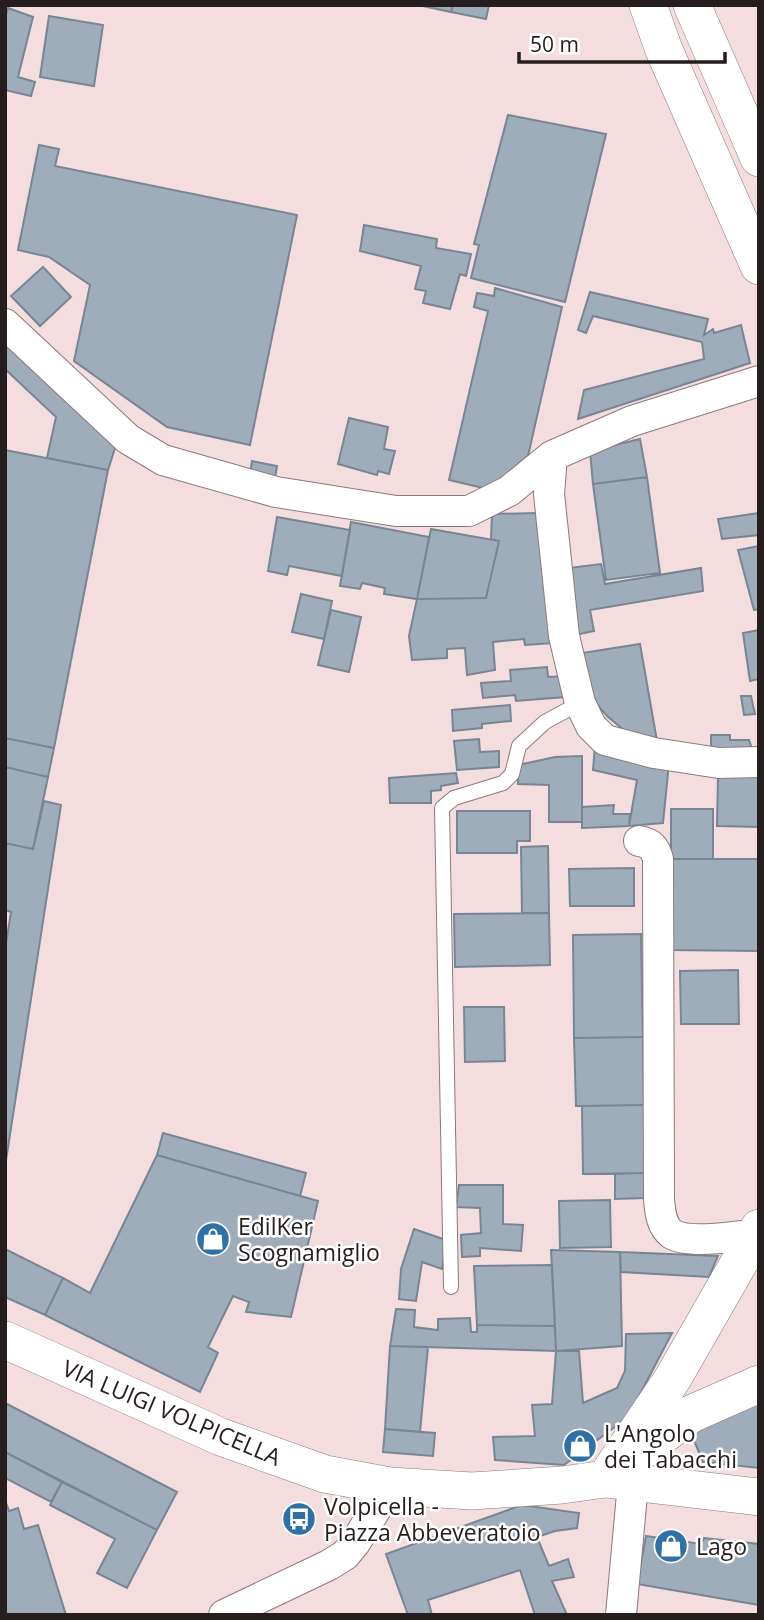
<svg xmlns="http://www.w3.org/2000/svg" width="764" height="1620" viewBox="0 0 764 1620" font-family="'Open Sans',sans-serif">
<style>
.building{fill:#9fadbb;stroke:#788693;stroke-width:2}
.lines{fill:none;stroke-linecap:round;stroke-linejoin:round}
.service-casing{stroke:#8d797b;stroke-width:16}
.minor-casing{stroke:#8d797b;stroke-width:32}
.tertiary-casing{stroke:#8d797b;stroke-width:38}
.service{stroke:#fff;stroke-width:14}
.minor{stroke:#fff;stroke-width:30}
.tertiary{stroke:#fff;stroke-width:37}
.labels{text-anchor:middle;dominant-baseline:central;stroke-width:5;stroke-linejoin:round;paint-order:stroke}
.poi-label{font-size:23px;fill:#251d1e;stroke:#fff;text-anchor:start}
.street-label{font-size:23px;fill:#251d1e;stroke:#fff}
</style>
<rect width="100%" height="100%" fill="#f4dddf"/>
<path class="building" d="M418,5h35l-2,7z
M453,5h36l-3,14 -35,-7z
M8,8l25,9 -15,60 17,5 -4,14 -26,-6v-72z
M49,16l54,9 -9,61 -54,-9z
M508,115l98,19 -41,168 -94,-24 8,-33 -5,-1z
M39,145l20,4 -4,17 242,49 -47,230 -83,-18 -93,-66 16,-76 -41,-28 -31,-7z
M364,225l73,14 -1,9 35,6 -5,22 -6,-2 -10,35 -27,-6 3,-12 -11,-2 6,-23 -61,-15z
M43,267l28,30 -31,29 -29,-30z
M495,288l67,19 -34,149 -26,22 -19,10 -34,-8 39,-169 -14,-4 3,-14 17,3z
M590,292l118,27 -4,16 9,-6 1,4 27,-8 9,38 -172,56 6,-29 120,-31 -2,-17 -109,-26 -7,17 -8,-3z
M5,333l111,112 -8,25 -61,-12 9,-41 -51,-48z
M349,418l39,9 -4,22 11,2 -6,23 -11,-3 -1,4 -39,-11z
M640,439l7,38 -54,7 -3,-33z
M5,450l103,20 -54,278 -49,-10z
M252,461l25,5 -2,12 -25,-5z
M647,477l13,96 -54,7 -13,-96z
M536,513l17,130 -28,2 -1,-6 -31,3 2,28 -28,5 -2,-27 -18,1v9l-35,2 -3,-24 8,-37 69,-1 13,-57 -8,-2 1,-25z
M759,513v22l-37,4 -4,-20z
M277,517l73,13 -8,46 -53,-10 -2,9 -19,-4z
M351,522l78,15 -12,62 -33,-5 1,-6 -23,-5 -2,6 -20,-3z
M431,529l68,12 -13,57 -69,1z
M759,546v63l-5,1 -16,-60z
M601,564l4,20 96,-16 2,23 -113,19 4,21 -19,4 -7,-67z
M301,594l31,7 -8,38 -32,-7z
M331,610l30,7 -12,55 -31,-7z
M759,630v49l-9,2 -7,-48z
M640,644l17,97 -26,-5 -24,-20 -20,-23 -5,-40z
M547,667l1,10 15,-1 2,21 -49,4 -1,-6 -32,3 -2,-15 30,-2 -1,-11z
M741,696h10l4,18 -11,1z
M510,705l1,16 -29,3v4l-29,3 -1,-21z
M711,735h19v5h19l4,12 -42,-3z
M5,738l49,10 -6,29 -43,-10z
M479,739l1,13 19,-1v16l-42,3 -3,-29z
M595,746l74,17 -6,60 -34,3 8,-46 -44,-10z
M582,756v66h-33v-37l-31,-1v-19l37,-8z
M5,767l43,10 -15,72 -28,-6z
M456,773l2,10 -17,3v4l-10,1v12h-41l-1,-25z
M718,775l41,1v51l-42,-1z
M44,801l17,4 -56,362v-217l6,-38 -6,-2v-67l28,6z
M614,805l-1,9h17l-1,12 -47,2v-21z
M671,809h42v50h-42z
M457,811h73v30h-13v12h-60z
M548,846l1,67h-27l-1,-66z
M671,859h88v92l-89,-1z
M634,868v38h-64l-1,-37z
M549,913l1,52 -95,2 -1,-53z
M641,934l2,103 -69,1 -1,-103z
M738,970l1,54h-58l-1,-53z
M464,1007h40l1,54 -40,1z
M643,1037l1,68 -68,1 -2,-68z
M644,1105l1,68 -62,1 -1,-68z
M163,1133l143,40 -6,23 -143,-41z
M157,1155l161,46 -27,116 -45,-5 3,-10 -16,-6 -25,51 10,6 -18,39 -155,-77 18,-37 27,15z
M645,1173v25l-30,1v-25z
M459,1185h44v39l20,1 -2,26 -41,-3v8l-18,1 -1,-22 20,-2 -1,-25 -24,-1z
M610,1200l1,47 -51,1 -1,-47z
M414,1229l32,11 -4,29 -20,-7 -6,39 -17,-2 2,-30z
M5,1249l58,29 -18,37 -40,-18z
M551,1250l69,2 2,94 -66,5z
M620,1252l98,4 -9,21 -88,-5z
M552,1265l3,61 -78,-1 -3,-59z
M396,1309l19,1 -1,17 24,3v-11l32,-1 1,14h6v-7l78,1 1,25 -166,-5z
M672,1333l-44,84 -64,48 -69,-5 -2,-23 42,-1 -3,-31 20,-1 4,-53h23l4,52 34,-15 8,-17 1,-37z
M390,1346l38,1 -8,85 -35,-3z
M759,1400v68l-56,-6 -13,-31z
M5,1403l172,89 -20,38 -152,-78z
M385,1429l50,4 -2,23 -50,-4z
M5,1452l57,30 -11,20 -46,-24z
M62,1482l95,48 -30,58 -30,-15 18,-34 -65,-34z
M5,1500l4,11 9,-3 6,21 14,-4 28,90h-61z
M522,1505l57,8 -2,15 -22,3 -18,6 12,29 19,-7 6,18 -22,4 15,34h-32l-15,-45 -92,30 4,15h-24l-22,-61z
M646,1536l55,8 3,-6 55,6v61l-122,-21z"/>
<g class="lines">
<g class="service-casing">
<path id="service" d="M451,1287l-9,-479 12,-10 49,-15 9,-9 7,-28 26,-24 35,-19"/>
</g>
<g class="minor-casing">
<path id="minor" d="M5,324l123,115 35,21 113,32 120,19h73l40,-20 43,-35 80,-35 127,-40
M552,456l-3,38 15,142 16,67 11,23 14,14 49,13 65,10 40,-1
M639,841c12,2 16,7 19,18l1,340c1,12 2,27 13,35 16,10 64,3 83,0
M224,1615l105,-50 16,-10 10,-12 35,-57
M621,1615l12,-132"/>
</g>
<g class="tertiary-casing">
<path id="tertiary" d="M648,5l16,45 95,216
M692,5l67,153
M5,1340l216,97 104,37 65,12 82,5 90,-6 43,-6 154,18
M631,1459l60,-45 68,-30
M605,1479l68,-101 86,-150"/>
</g>
<use href="#service" class="service"/>
<use href="#minor" class="minor"/>
<use href="#tertiary" class="tertiary"/>
</g>
<defs>
<g id="shop-disc" transform="scale(1.75)"><circle r="9.5" fill="#2f70a6" stroke="#fff"/><path d="M-5-2.5h2.3a2.7 3.5 0 0 1 5.4 0H5L5.5 6h-11ZM-1.5-2.5h3a1.5 2.3 0 0 0-3 0Z" fill="#fff"/></g>
<g id="bus-disc" transform="scale(1.75)"><circle r="9.5" fill="#2f70a6" stroke="#fff"/><path d="M-5-6H5V4H4V6H2V4H-2V6H-4V4H-5ZM-3.5-4V0h7V-4ZM-3.5 1.2v1.5H-2V1.2ZM2 1.2v1.5H3.5V1.2Z" fill="#fff"/></g>
</defs>
<g fill-rule="evenodd">
<use href="#shop-disc" x="213" y="1239"/>
<use href="#shop-disc" x="580" y="1446"/>
<use href="#bus-disc" x="299" y="1519"/>
<use href="#shop-disc" x="671" y="1546"/>
</g>
<g class="labels">
<g class="poi-label">
<text x="238" y="1226">EdilKer<tspan x="238" dy="26">Scognamiglio</tspan></text>
<text x="604" y="1433">L'Angolo<tspan x="604" dy="26">dei Tabacchi</tspan></text>
<text x="324" y="1506">Volpicella -<tspan x="324" dy="26">Piazza Abbeveratoio</tspan></text>
<text x="696" y="1546">Lago</text>
</g>
<g class="street-label">
<text transform="translate(172 1412) rotate(23)">VIA LUIGI VOLPICELLA</text>
</g>
</g>
<rect width="764" height="1620" fill="none" stroke="#251d1e" stroke-width="14"/>
<path d="M519 52v10h206v-10" fill="none" stroke="#251d1e" stroke-width="3.5"/>
<text x="530" y="52" font-size="21" fill="#251d1e" stroke="#ffffff" stroke-width="5" paint-order="stroke">50 m</text>
</svg>
